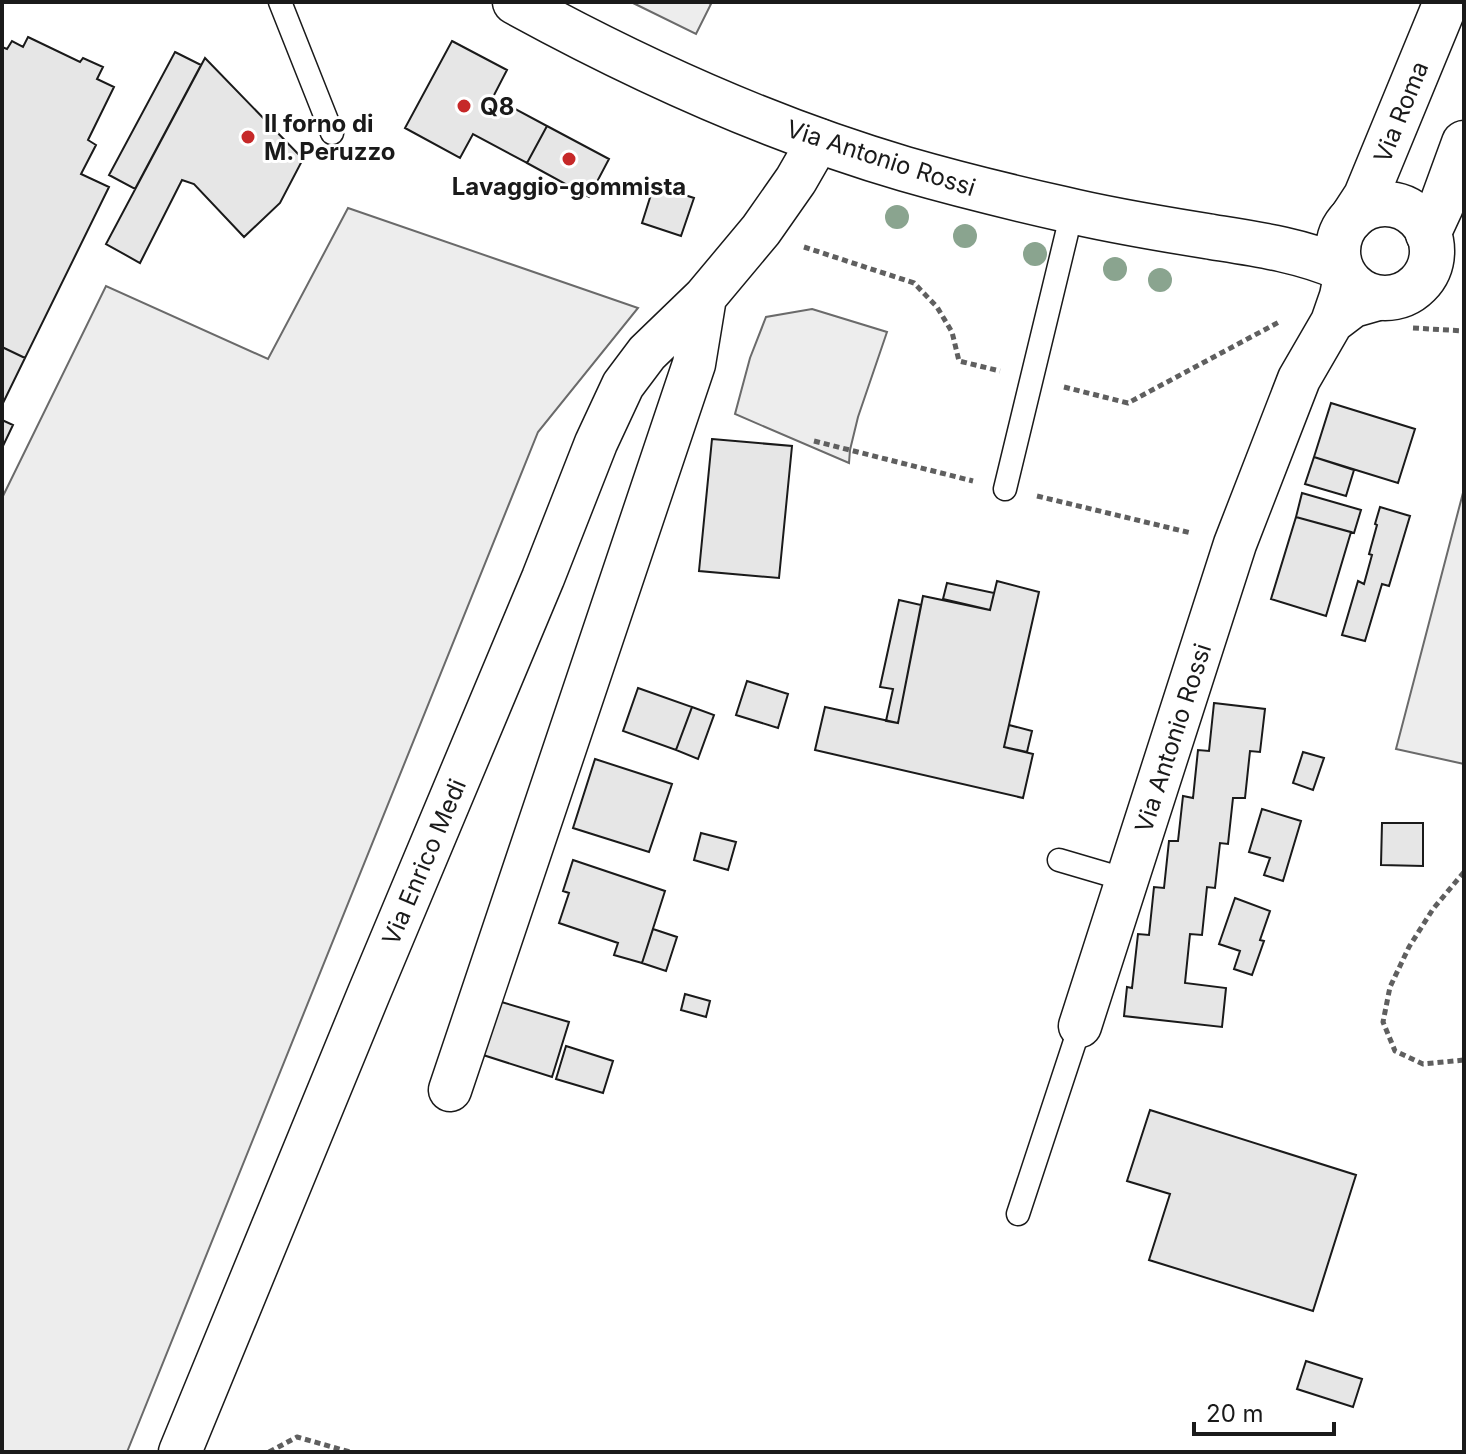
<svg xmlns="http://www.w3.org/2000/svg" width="1466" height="1454" viewBox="0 0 1466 1454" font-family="Inter,sans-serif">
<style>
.built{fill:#ededed;stroke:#6a6a6a;stroke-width:2}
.building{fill:#e6e6e6;stroke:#1a1a1a;stroke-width:2}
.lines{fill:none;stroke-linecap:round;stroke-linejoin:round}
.lane-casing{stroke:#1a1a1a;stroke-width:25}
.street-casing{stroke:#1a1a1a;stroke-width:45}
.secondary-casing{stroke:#1a1a1a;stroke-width:47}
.primary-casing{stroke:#1a1a1a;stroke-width:47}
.path{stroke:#5f5f5f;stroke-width:5;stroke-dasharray:6 4;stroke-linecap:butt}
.lane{stroke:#fff;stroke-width:22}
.street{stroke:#fff;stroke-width:42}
.secondary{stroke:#fff;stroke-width:44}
.primary{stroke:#fff;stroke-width:44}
.tree{fill:#8aa48f}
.poi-dot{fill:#c62828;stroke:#fff;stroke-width:3}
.labels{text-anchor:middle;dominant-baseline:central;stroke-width:6;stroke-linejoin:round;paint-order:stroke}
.poi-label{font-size:24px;font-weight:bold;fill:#1a1a1a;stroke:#fff;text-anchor:start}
.street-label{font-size:24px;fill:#1a1a1a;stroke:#fff}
</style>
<rect width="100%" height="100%" fill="#fff"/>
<path class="built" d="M631,2h76l4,2 -15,30z
M348,208l290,100 -100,124 -411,1020h-125v-954l104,-212 162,73z
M812,309l75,23 -29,85 -8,33 -1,13 -114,-49 15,-56 16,-41z
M1464,489v275l-68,-15z"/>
<path class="building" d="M28,37l52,25 3,-4 20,9 -6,12 17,8 -26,53 8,5 -15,29 28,13 -84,171 -23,-11v-300l5,2 5,-8 11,6z
M452,41l55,29 -14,27 54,29 -20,37 -54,-29 -13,24 -55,-30z
M175,52l26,13 -66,124 -26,-14z
M205,58l98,101 -23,44 -36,34 -50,-53 -12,-4 -42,83 -34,-19z
M547,126l62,33 -20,38 -62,-34z
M654,185l40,13 -13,38 -39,-13z
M2,347l23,11 -22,45 -1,-1z
M1331,403l84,26 -17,54 -84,-26z
M2,420l11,5 -11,23z
M712,439l80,7 -13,132 -80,-7z
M1314,457l40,13 -8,26 -41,-12z
M1302,493l59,17 -7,23 -58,-16z
M1380,507l30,9 -21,70 -7,-2 -17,57 -23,-6 16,-54 6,3 8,-29 -3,-1 8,-29 -2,-1z
M1296,517l55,15 -25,84 -55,-17z
M997,581l42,11 -35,155 29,7 -10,44 -208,-48 10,-43 73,16 25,-127 67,14z
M947,583l47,10 -4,17 -47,-11z
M899,600l22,5 -23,118 -12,-2 7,-32 -13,-2z
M747,681l41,13 -10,34 -42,-13z
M638,688l54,19 -16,43 -53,-19z
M1214,703l51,6 -5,43 -10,-1 -5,47h-12l-5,46 -8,-1 -5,45 -8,-1 -5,48 -12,-1 -5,49 41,5 -4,39 -98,-11 3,-29 5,1 6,-54 11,1 5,-48 10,1 5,-47h9l5,-45 10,2 5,-48 11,1z
M692,707l22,8 -16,44 -22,-9z
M1009,725l23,6 -5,21 -23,-5z
M1303,752l21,6 -11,32 -20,-7z
M595,759l77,25 -23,68 -76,-24z
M1262,809l39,12 -18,60 -19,-6 6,-17 -21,-6z
M1382,823h41v43l-42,-1z
M701,833l35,9 -8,28 -34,-10z
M573,860l92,31 -23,72 -28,-8 4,-12 -59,-20 10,-30 -6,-2z
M1235,898l35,13 -10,29 4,1 -12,34 -18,-6 6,-18 -21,-7z
M653,929l24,8 -11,34 -24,-8z
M685,994l25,7 -4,16 -25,-7z
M498,1001l71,21 -17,55 -72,-23z
M566,1046l47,15 -10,32 -47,-14z
M1150,1110l206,65 -43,136 -164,-51 21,-66 -43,-13z
M1306,1361l56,18 -9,28 -56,-18z"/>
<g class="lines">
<g class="lane-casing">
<path id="lane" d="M280,2l52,131
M1005,489l67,-277
M1059,860l68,20
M1018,1214l62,-188"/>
</g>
<g class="street-casing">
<path id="street" d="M1332,322l21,-16 28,-8
M1080,1026l155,-482 64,-165 33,-57 9,-26 4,-20
M450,1090l244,-726 11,-67
M180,1452l189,-459 174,-415 53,-135 27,-58 24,-32 58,-56 56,-67 35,-50 23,-40"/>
</g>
<g class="secondary-casing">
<path id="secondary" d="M1351,219l15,-23 80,-194
M1428,234l13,-28 23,-63"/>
</g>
<g class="primary-casing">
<path id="primary" d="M515,2c124,68 254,127 390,167 52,15 105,28 158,40 49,12 100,20 149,28 44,7 88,13 129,31
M1338 251a47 47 0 1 1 94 0a47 47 0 1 1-94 0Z"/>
</g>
<path class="path" d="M804,247l110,36 23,24 15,25 7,29 41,10
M1413,328l51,3
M1064,387l64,16 151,-81
M814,441l159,40
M1037,496l154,37
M1464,872l-31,37 -24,38 -19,40 -7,35 12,29 28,13 41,-4
M269,1452l28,-15 53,15"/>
<use href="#lane" class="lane"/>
<use href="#street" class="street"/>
<use href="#secondary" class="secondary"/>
<use href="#primary" class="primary"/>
</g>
<g class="tree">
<circle cx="897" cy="217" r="12"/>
<circle cx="965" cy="236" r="12"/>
<circle cx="1035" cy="254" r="12"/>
<circle cx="1115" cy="269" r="12"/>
<circle cx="1160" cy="280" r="12"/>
</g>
<g class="poi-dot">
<circle cx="464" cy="106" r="8"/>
<circle cx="248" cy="137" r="8"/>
<circle cx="569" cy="159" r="8"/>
</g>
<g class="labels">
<g class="poi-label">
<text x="480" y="106">Q8</text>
<text x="264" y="123">Il forno di<tspan x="264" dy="28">M. Peruzzo</tspan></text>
<text x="569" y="186" text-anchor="middle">Lavaggio-gommista</text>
</g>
<g class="street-label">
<text transform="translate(1401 112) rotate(-68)">Via Roma</text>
<text transform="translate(881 158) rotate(18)">Via Antonio Rossi</text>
<text transform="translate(1173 738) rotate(-72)">Via Antonio Rossi</text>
<text transform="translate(424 862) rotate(-67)">Via Enrico Medi</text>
</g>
</g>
<rect width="1466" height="1454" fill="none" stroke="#1a1a1a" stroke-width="8"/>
<path d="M1194 1422v12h140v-12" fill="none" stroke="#1a1a1a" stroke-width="4"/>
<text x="1206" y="1422" font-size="24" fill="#1a1a1a" stroke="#ffffff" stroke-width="6" paint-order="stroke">20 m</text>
</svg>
